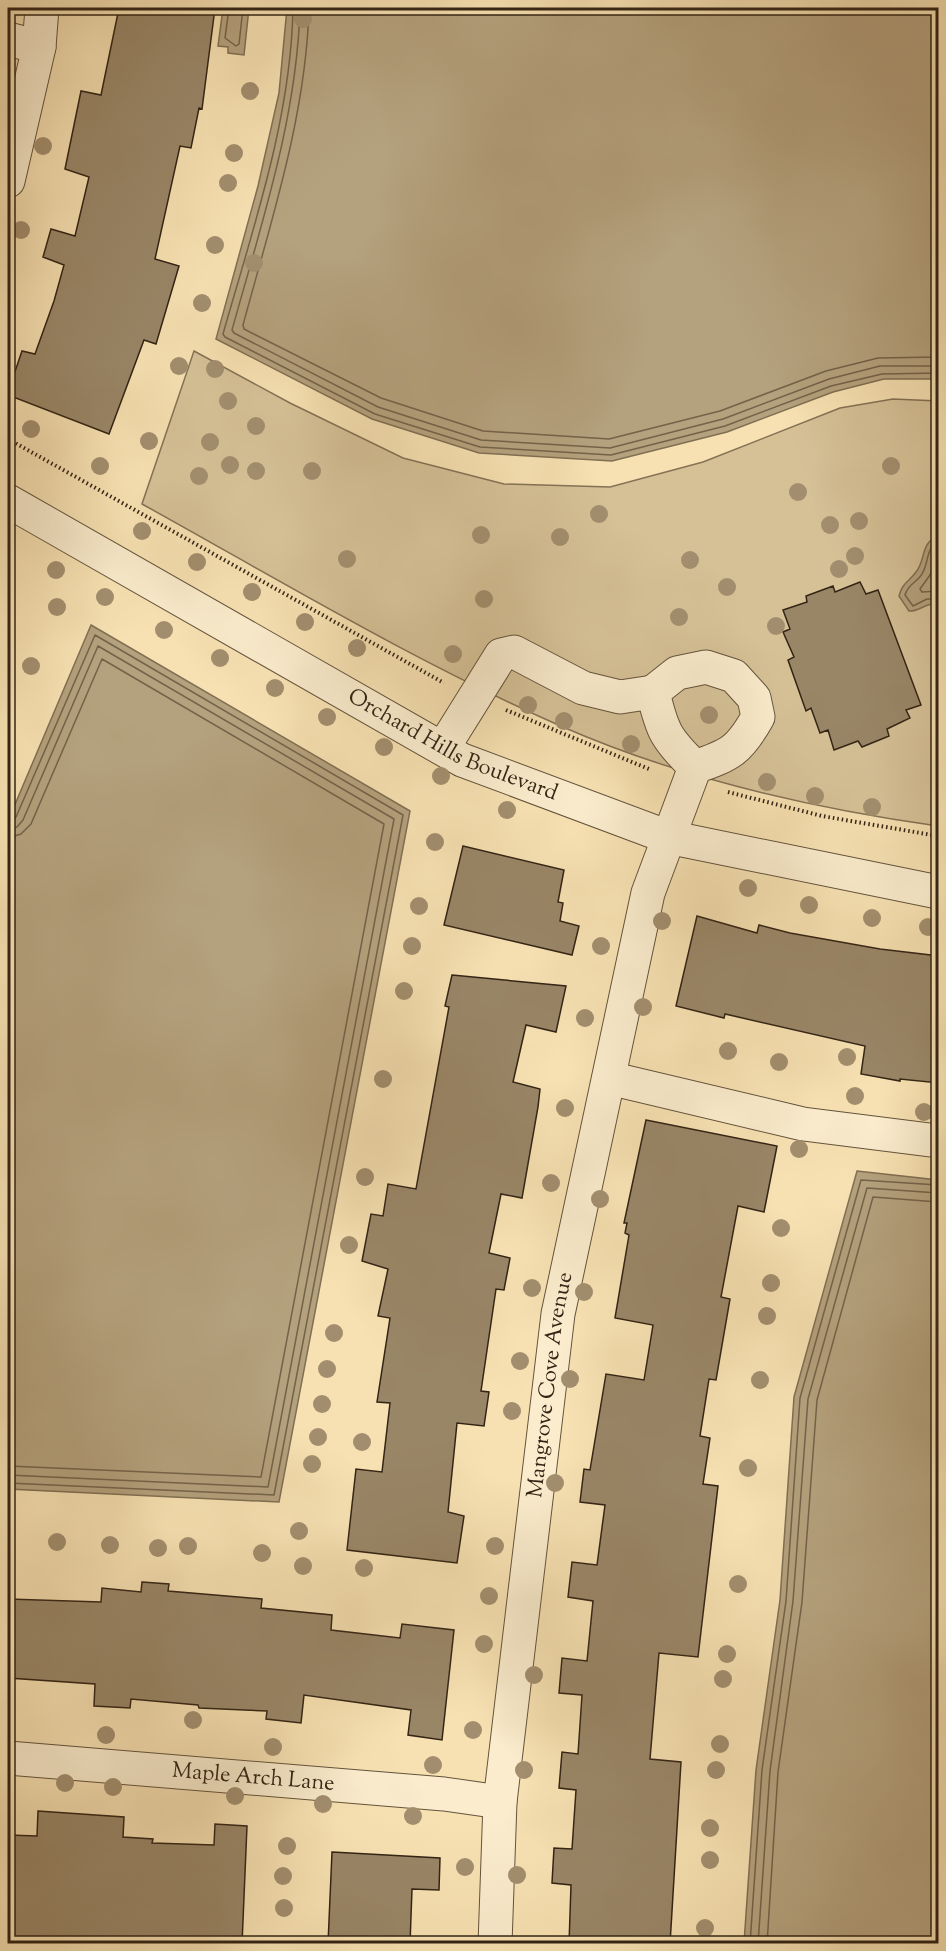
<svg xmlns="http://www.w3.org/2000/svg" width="946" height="1951" viewBox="0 0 946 1951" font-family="'Sorts Mill Goudy',serif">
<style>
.green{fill:#d6c197;stroke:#847256;stroke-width:1.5}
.water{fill:#b4a17d;stroke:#806f53;stroke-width:1.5}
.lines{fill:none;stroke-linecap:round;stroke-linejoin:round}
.shore{stroke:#746249;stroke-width:1.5}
.building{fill:#998667;stroke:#332415;stroke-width:1.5}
.minor-casing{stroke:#64533c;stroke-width:35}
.path{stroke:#332415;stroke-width:4;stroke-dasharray:1.5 3;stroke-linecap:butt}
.minor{stroke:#faeccd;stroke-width:33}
.tree{fill:#a28e6e}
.labels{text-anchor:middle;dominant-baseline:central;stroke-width:6;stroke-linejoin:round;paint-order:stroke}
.street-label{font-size:22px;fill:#332415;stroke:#faeccd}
</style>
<rect width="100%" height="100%" fill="#f7e1b2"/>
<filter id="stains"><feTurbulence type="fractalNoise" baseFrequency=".00333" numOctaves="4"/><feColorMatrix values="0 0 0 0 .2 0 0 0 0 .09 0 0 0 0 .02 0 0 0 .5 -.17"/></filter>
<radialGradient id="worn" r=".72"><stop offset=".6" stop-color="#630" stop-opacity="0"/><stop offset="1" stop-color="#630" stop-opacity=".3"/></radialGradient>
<path class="green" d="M194,351l96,52 113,55 101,26 106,3 93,-25 137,-54 53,-9 45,2v425c-127,-18 -256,-47 -375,-99 -146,-64 -282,-146 -421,-223z"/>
<path class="water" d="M223,8h26l-5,47 -16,-2v-6l-10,-1z
M287,8h651v371h-54l-51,13 -106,40 -115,29 -133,-8 -107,-34 -156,-80 42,-153 21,-93z
M938,536v69c-11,-4 -18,7 -29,6l-10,-15c3,-13 10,-14 17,-24 10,-12 4,-29 22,-36z
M91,625l319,186 -131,691 -271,-13v-668z
M938,644v37l-6,-16z
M857,1171l81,9v763h-194l12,-173 24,-170 14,-203z"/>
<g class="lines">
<path class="shore" d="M229,8l-4,30 11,8 3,-2 4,-36
M293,8c-2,111 -40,220 -70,326l2,3 150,77 105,33 131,8 114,-29 106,-40 51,-12 56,-1
M300,8c-3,110 -39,217 -68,322l2,3 144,74 103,33 129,8 113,-29 106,-40 51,-13h58
M309,8c-3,108 -38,213 -66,317l1,4 137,69 102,33 126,8 111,-28 106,-40 52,-13 60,-1
M938,542c-12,6 -9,19 -15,30 -4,10 -15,11 -18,23l8,11 14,-7h11
M938,551l-8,24 -10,14 2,3 16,-1
M8,821l8,-4 79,-182 308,180 -129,680 -266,-12
M8,829l9,-2 6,-7 75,-174 296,173 -126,668 -260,-12
M8,838l13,-4 10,-10 71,-165 282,165 -123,653 -253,-11
M750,1944l12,-174 24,-169 14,-203 61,-218 77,5
M758,1944l12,-173 23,-170 15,-202 59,-211 71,5
M767,1944l11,-172 24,-170 15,-202 56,-203 65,5"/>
</g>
<path class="building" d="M119,8h96l-13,101 -3,-1 -8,40 -11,-2 -25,113 24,7 -23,78 -12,-4 -35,94 -101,-39v-3l14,-41 13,3 19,-53 10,-36 -21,-8 8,-28 24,7 14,-59 -24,-8 16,-78 20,4z
M860,582l6,12 12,-4 43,115 -15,5 4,8 -23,11 2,7 -27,11 -4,-6 -24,9 -6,-20 -8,3 -9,-25 -5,3 -18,-51 6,-3 -11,-25 7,-3 -7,-19 24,-8 -1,-6 27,-10 2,6z
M463,846l101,24 -6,32 5,1 -3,18 19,5 -7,29 -128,-30z
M697,916l60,17 2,-8 31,8 90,16 59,7v127l-39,-4v2l-39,-7 4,-28 -140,-32 -1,4 -48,-12z
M452,975l114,11 -10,46 -30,-7 -13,57 27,7 -2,18 -16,91 -21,-4 -12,59 21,5 -6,32 -8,-1 -15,102 8,1 -5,34 -27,-3 -9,89 16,4 -7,47 -110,-13 9,-81 26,3 8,-69 -13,-1 13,-84 -12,-2 10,-47 -26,-8 9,-47 12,2 5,-32 28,5 33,-182 -4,-1z
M646,1120l131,26 -13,66 -26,-6 -17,91 9,2 -14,81 -7,-1 -9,57 10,2 -7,46 15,2 -20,171 -39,-4 -9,106 31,3 -11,182h-101l2,-59 -19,-2 2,-35 18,1 4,-59 -17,-2 3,-36 16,2 4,-59 -23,-2 3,-35 25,3 6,-60 -25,-4 4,-35 25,3 8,-60 -25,-3 4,-33 6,1 16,-96 38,6 9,-55 -38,-7 14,-83 -4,-2 2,-10h-3z
M142,1582l27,2 -1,7 94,8 -1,9 71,7 -1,15 69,8 2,-14 52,6 -12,110 -34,-5 3,-25 -107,-15 -3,28 -35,-4 1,-8 -68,-3 -1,-3 -67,-6 -1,9 -36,-2 1,-22 -87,-6v-79l93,3 1,-14 39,4z
M38,1811l86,6 -1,20 30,2 -1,4 62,2 1,-21 32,2 -5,118h-109l-64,-5v5h-12l-49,-4v-105l29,1z
M332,1852l108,6 -1,32 -27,-1 -2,55h-82z"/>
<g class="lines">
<g class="minor-casing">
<g id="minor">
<path d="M8,39l31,8"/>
<path d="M8,181l31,-134 3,-39"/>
<path id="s1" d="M8,501l454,259 206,77 270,55"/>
<path d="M443,748l58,-93 13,-3 69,36 37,9 33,-5"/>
<path d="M609,1078l194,46 135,17"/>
<path id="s2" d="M8,1758l436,36 56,8"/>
<path id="s3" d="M495,1944l5,-142 58,-488 90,-421 47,-126c35,-12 44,-16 63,-50l-4,-19 -20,-22 -28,-9 -29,6 -24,19c9,39 13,47 42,75"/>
</g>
</g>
<path class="path" d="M8,439l436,244
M506,710l143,59
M728,792l94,24 116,20"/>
<use href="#minor" class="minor"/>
</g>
<g class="tree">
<circle cx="303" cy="19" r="9"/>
<circle cx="250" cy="91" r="9"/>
<circle cx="43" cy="146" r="9"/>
<circle cx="234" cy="153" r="9"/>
<circle cx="228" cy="183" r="9"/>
<circle cx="21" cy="230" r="9"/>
<circle cx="215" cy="245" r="9"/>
<circle cx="254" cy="263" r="9"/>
<circle cx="202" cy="303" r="9"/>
<circle cx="179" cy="366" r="9"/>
<circle cx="215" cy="369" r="9"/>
<circle cx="228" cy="401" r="9"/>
<circle cx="256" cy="426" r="9"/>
<circle cx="31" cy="429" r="9"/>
<circle cx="149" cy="441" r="9"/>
<circle cx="210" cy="442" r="9"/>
<circle cx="230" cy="465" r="9"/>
<circle cx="100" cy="466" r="9"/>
<circle cx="891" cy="466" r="9"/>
<circle cx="256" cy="471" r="9"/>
<circle cx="312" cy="471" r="9"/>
<circle cx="199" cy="476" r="9"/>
<circle cx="798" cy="492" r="9"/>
<circle cx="599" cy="514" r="9"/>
<circle cx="859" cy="521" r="9"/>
<circle cx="830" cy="525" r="9"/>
<circle cx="142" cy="531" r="9"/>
<circle cx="481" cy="535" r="9"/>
<circle cx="560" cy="537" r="9"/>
<circle cx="855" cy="556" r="9"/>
<circle cx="347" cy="559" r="9"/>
<circle cx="690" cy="560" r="9"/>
<circle cx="197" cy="562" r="9"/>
<circle cx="839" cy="569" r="9"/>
<circle cx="56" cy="570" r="9"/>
<circle cx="727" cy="587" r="9"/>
<circle cx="252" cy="592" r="9"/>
<circle cx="105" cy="597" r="9"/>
<circle cx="484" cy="599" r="9"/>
<circle cx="57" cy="607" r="9"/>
<circle cx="679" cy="617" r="9"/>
<circle cx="305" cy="622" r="9"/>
<circle cx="776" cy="626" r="9"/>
<circle cx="164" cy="630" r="9"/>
<circle cx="357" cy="648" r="9"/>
<circle cx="453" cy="654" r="9"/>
<circle cx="220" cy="658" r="9"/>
<circle cx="31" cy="666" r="9"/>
<circle cx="275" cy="688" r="9"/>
<circle cx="528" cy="705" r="9"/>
<circle cx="709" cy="715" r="9"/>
<circle cx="327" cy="717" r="9"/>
<circle cx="564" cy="721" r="9"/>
<circle cx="631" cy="744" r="9"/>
<circle cx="384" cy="747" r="9"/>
<circle cx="441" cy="776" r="9"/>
<circle cx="767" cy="782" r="9"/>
<circle cx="815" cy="796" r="9"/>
<circle cx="872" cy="807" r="9"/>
<circle cx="507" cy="810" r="9"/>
<circle cx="435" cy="842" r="9"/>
<circle cx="748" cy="888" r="9"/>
<circle cx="809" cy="905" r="9"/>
<circle cx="419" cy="906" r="9"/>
<circle cx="872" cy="918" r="9"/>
<circle cx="662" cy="921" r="9"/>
<circle cx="928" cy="927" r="9"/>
<circle cx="412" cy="946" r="9"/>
<circle cx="601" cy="946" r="9"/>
<circle cx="404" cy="991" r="9"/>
<circle cx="643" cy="1007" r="9"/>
<circle cx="585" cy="1018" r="9"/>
<circle cx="728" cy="1051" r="9"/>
<circle cx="847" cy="1057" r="9"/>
<circle cx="779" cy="1062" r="9"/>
<circle cx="383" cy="1079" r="9"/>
<circle cx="855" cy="1096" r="9"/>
<circle cx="565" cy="1108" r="9"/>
<circle cx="924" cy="1112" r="9"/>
<circle cx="799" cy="1149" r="9"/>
<circle cx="365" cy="1177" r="9"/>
<circle cx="551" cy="1183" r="9"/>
<circle cx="600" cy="1199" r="9"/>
<circle cx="781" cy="1228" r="9"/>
<circle cx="349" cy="1245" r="9"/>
<circle cx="771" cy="1283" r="9"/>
<circle cx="532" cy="1288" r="9"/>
<circle cx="584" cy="1292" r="9"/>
<circle cx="767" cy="1316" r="9"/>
<circle cx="334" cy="1333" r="9"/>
<circle cx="520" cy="1361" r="9"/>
<circle cx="327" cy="1369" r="9"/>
<circle cx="570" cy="1379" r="9"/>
<circle cx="760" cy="1380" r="9"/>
<circle cx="322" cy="1404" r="9"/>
<circle cx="512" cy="1411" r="9"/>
<circle cx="318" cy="1437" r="9"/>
<circle cx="362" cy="1442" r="9"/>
<circle cx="312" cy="1464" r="9"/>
<circle cx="748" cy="1468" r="9"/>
<circle cx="555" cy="1483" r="9"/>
<circle cx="299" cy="1531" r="9"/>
<circle cx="57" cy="1542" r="9"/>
<circle cx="110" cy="1545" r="9"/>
<circle cx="188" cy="1546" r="9"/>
<circle cx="495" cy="1546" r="9"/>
<circle cx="158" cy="1548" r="9"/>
<circle cx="262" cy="1553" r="9"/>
<circle cx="303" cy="1566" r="9"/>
<circle cx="364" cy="1568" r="9"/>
<circle cx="738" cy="1584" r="9"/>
<circle cx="489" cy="1596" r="9"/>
<circle cx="484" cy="1644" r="9"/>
<circle cx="727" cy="1654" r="9"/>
<circle cx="534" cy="1675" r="9"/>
<circle cx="723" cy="1679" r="9"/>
<circle cx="193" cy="1720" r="9"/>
<circle cx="473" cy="1730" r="9"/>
<circle cx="106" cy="1735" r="9"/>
<circle cx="720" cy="1744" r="9"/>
<circle cx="273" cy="1747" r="9"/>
<circle cx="433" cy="1765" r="9"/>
<circle cx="524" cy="1770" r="9"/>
<circle cx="716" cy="1770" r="9"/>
<circle cx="65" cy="1783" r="9"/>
<circle cx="113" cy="1787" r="9"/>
<circle cx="235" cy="1796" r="9"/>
<circle cx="323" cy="1804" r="9"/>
<circle cx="413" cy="1816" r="9"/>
<circle cx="710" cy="1828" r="9"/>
<circle cx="287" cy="1846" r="9"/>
<circle cx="710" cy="1860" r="9"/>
<circle cx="465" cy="1867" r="9"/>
<circle cx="517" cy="1875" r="9"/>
<circle cx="283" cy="1876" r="9"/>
<circle cx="284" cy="1908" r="9"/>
<circle cx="705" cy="1928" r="9"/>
</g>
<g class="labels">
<g class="street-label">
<text stroke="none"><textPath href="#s1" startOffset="508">Orchard Hills Boulevard</textPath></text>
<text stroke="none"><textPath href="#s3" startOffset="562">Mangrove Cove Avenue</textPath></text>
<text stroke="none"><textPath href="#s2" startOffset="246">Maple Arch Lane</textPath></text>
</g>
</g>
<rect width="946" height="1951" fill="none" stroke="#f7e1b2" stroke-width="30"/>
<rect x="9" y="9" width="928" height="1933" fill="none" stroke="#332415" stroke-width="3"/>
<rect x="15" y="15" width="916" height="1921" fill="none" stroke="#332415" stroke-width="1.5"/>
<rect width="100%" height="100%" filter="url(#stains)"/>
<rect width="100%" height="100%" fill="url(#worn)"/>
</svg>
